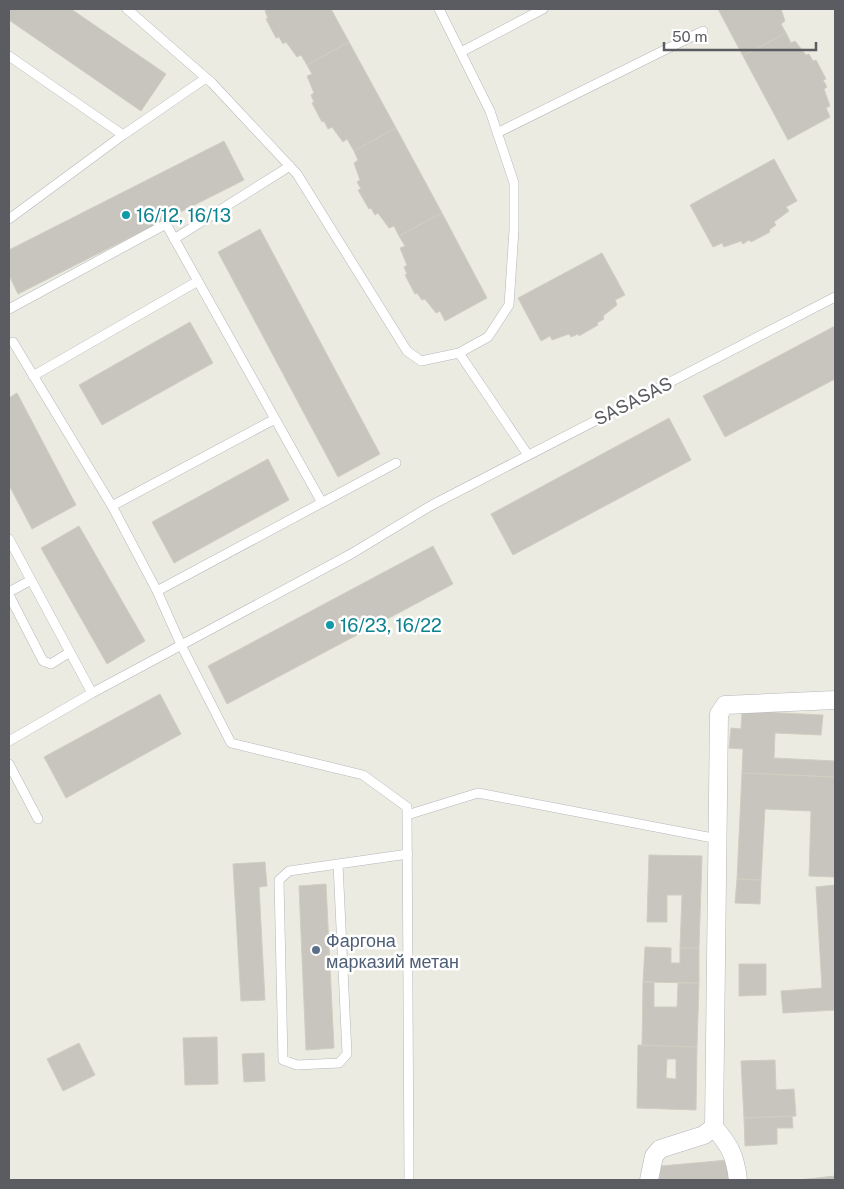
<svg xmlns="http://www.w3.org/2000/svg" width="844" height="1189" viewBox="0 0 844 1189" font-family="'Public Sans',sans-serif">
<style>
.building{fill:#c7c5be;stroke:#d0cdc1;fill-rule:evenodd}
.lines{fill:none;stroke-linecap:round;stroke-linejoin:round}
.service-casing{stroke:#b4b6bb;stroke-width:10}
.minor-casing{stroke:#b4b6bb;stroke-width:19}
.service{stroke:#fff;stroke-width:9}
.minor{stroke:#fff;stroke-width:18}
.culture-dot{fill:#0f9aa8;stroke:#fff;stroke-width:2}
.service-dot{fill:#5c6f8a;stroke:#fff;stroke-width:2}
.labels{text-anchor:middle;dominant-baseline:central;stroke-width:5;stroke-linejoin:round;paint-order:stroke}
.culture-label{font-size:18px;fill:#0d838f;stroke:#fff;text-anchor:start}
.street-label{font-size:18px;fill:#5a5c61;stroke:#fff}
.service-label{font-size:18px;fill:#4e5e75;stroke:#fff;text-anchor:start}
</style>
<rect width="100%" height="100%" fill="#ecebe2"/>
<path class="building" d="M9,9h62l95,65 -25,37 -132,-91z
M268,9h63l18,33 -42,23 -6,-10 -4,2 -11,-15 -3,2 -4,-7 -3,1 -10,-19 2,-1 -3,-7z
M718,9h63l4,12 -4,3 5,9 -43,23z
M786,33l5,10 4,-2 11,14 3,-1 4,7 3,-1 10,19 -3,1 4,7 -3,2 6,17 -4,2 4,9 -42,23 -45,-84z
M349,42l47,86 -42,23 -7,-12 -4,3 -11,-15 -4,2 -4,-8 -2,1 -10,-19 2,-1 -3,-7 3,-2 -7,-17 5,-2 -5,-9z
M396,128l46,85 -43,23 -5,-10 -5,2 -11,-15 -3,2 -4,-7 -2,1 -11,-19 3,-1 -4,-7 3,-2 -6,-17 4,-3 -4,-9z
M224,141l20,39 -226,114 -9,-19v-25z
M774,159l23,42 -11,6 3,4 -15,11 2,3 -7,5 1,2 -19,10 -2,-2 -6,4 -2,-3 -17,6 -2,-4 -9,4 -23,-42z
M442,213l45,85 -42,23 -5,-10 -4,2 -11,-14 -3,1 -5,-7 -2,1 -10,-19 2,-1 -3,-7 3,-2 -7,-17 5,-2 -6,-10z
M260,229l120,225 -42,23 -120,-225z
M602,253l23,42 -10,5 2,5 -14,11 1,3 -7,4 1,2 -19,11 -1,-2 -7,3 -2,-3 -17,6 -2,-4 -9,5 -23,-43z
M190,322l23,41 -111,62 -23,-40z
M835,326v53l-110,58 -22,-41z
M17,393l59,112 -44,24 -23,-44v-87z
M669,418l22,42 -178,95 -22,-41z
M268,459l21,41 -115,63 -22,-41z
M79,526l66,115 -38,23 -66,-116z
M433,546l20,38 -226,120 -19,-38z
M160,694l21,40 -115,64 -22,-41z
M742,711l81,4 -2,20 -46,-2 -1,25 61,3v16l-93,-4 1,-24 -14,-1 2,-20 10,1z
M742,773l93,4v100l-26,-1 2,-65 -46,-2 -4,71 -24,-1z
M649,855l53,1 -3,92h-19l2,-53h-15v27h-20z
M265,862l2,24 -8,1 6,113 -24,1 -8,-137z
M737,879l24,1 -1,24 -25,-1z
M326,884l8,164 -28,2 -7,-164z
M835,885v125l-52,3 -2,-22 41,-3 -6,-101z
M645,947l26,1v15h9v-15h19v35l-56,-1z
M739,964h27v31l-27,1z
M643,982h11v25h23l1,-24h21l-2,64 -55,-2z
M217,1037l1,47 -33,1 -2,-47z
M79,1043l16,32 -32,16 -16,-32z
M638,1045l59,2 -1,63 -59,-2zM667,1059h9v20l-10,-1z
M264,1053l1,28 -21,1 -2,-28z
M775,1060l1,30 18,-1 2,27 -52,2 -3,-57z
M792,1116l1,12h-16v16l-32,2 -1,-28z
M728,1160l1,20h-70l2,-14z
M835,1176v4h-36z"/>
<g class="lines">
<g class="service-casing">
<path id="service" d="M127,9l85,74 85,91 110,177 14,10 38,-8 69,102
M439,9l51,102 24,72v47l-5,75 -21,32 -29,16
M461,52l82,-43
M9,56l114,79
M497,133l206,-102
M9,219l114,-84 83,-57
M174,239l116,-73
M9,309l157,-85 155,277
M13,342l99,164 45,85 25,56 49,96 132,32 44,32 2,373
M33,376l165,-95
M112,506l163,-87
M9,539l83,154
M157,591l239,-128
M9,592l22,-12
M9,595l34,66 8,3 19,-12
M9,741l83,-48 259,-139 81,-49 403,-208
M9,764l29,55
M407,815l71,-22 240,46
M338,864l9,190 -8,9 -42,2 -14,-5 -4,-180 10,-9 119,-17"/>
</g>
<g class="minor-casing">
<path id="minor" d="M649,1180l5,-24 6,-7 44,-14 10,-8
M738,1180c-3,-25 -8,-34 -24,-53l5,-413 6,-9 110,-5"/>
</g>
<use href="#service" class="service"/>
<use href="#minor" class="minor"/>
</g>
<g class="culture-dot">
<circle cx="126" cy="215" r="5"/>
<circle cx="330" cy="625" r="5"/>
</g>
<circle class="service-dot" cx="316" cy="950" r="5"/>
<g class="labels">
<g class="culture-label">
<text x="136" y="215">16/12, 16/13</text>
<text x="340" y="625">16/23, 16/22</text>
</g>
<g class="street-label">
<text transform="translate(633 401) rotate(-27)">SASASAS</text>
</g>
<g class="service-label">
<text x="326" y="940">Фаргона<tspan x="326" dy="21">марказий метан</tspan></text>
</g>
</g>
<rect width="844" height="1189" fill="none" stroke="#5a5c61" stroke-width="20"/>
<path d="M664 42v8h152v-8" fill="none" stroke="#5a5c61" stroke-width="2.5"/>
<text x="672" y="42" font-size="15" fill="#5a5c61" stroke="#ffffff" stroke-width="4" paint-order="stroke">50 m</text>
</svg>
